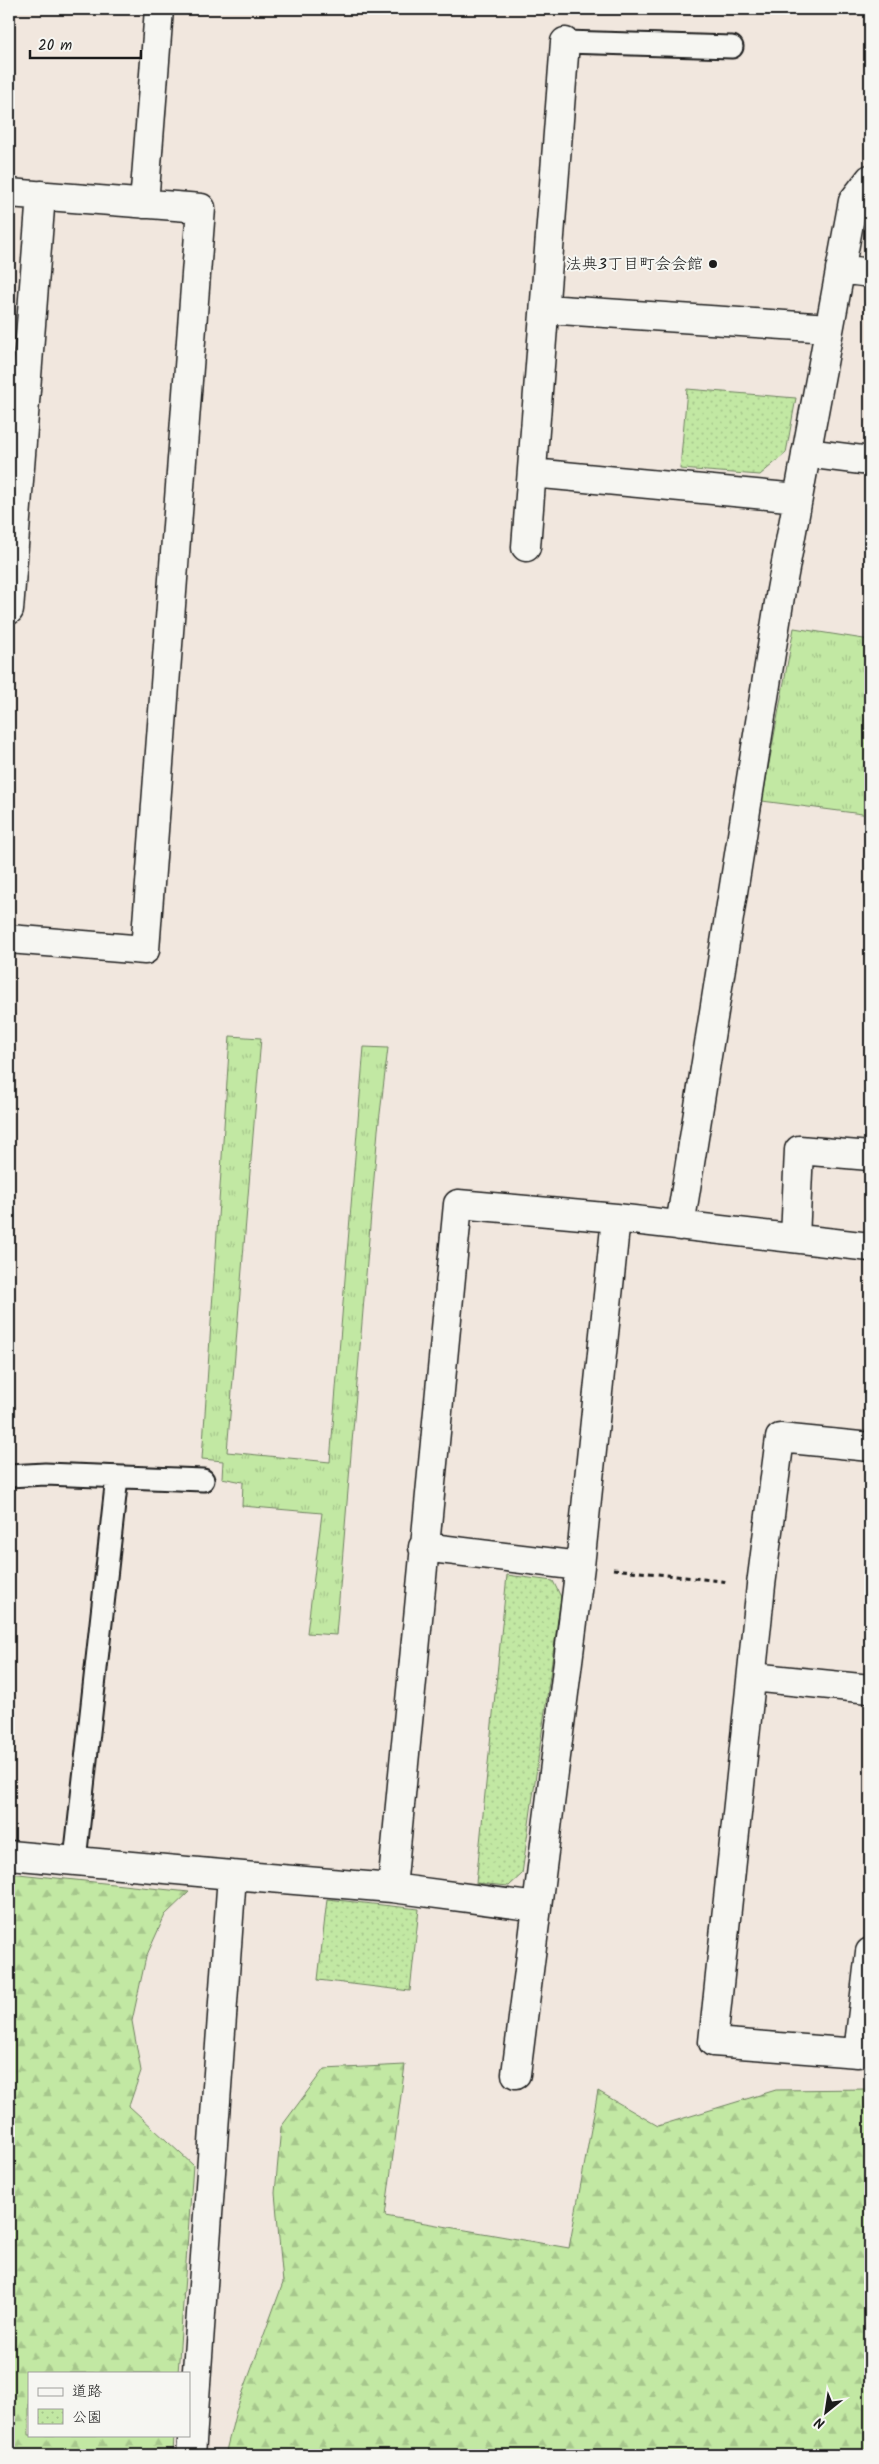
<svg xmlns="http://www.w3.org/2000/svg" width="879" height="2464" viewBox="0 0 879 2464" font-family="Kalam,'Klee One',sans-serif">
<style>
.grass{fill:url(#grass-tufts);stroke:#6f8260}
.forest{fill:url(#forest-firs);stroke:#6f8260}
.park{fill:url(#park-dots);stroke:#6f8260}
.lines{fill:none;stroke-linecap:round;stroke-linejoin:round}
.lane-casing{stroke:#1c1c1c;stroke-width:25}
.street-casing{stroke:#1c1c1c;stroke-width:31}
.path{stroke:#1c1c1c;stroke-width:3;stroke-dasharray:5 4;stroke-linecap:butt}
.lane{stroke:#f6f6f2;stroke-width:21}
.street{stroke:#f6f6f2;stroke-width:28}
.poi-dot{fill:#1c1c1c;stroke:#f6f6f2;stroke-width:2}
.labels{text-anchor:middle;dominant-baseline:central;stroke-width:4;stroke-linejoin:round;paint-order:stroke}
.poi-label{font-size:16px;fill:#1c1c1c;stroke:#f6f6f2;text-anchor:end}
</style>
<defs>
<pattern id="grass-tufts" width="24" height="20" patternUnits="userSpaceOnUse" patternTransform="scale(1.25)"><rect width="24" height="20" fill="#c2e8a3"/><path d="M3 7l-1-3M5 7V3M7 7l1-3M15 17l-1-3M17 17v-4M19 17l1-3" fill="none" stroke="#a6c68c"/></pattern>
<pattern id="forest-firs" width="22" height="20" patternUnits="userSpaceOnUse" patternTransform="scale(1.25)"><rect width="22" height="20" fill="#c2e8a3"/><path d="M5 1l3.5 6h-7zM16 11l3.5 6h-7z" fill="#a6c68c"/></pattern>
<pattern id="park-dots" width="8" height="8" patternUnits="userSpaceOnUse" patternTransform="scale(1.25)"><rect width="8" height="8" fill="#c2e8a3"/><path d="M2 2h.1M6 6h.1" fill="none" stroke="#a6c68c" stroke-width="1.8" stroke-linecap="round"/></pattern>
</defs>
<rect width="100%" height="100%" fill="#f1e7de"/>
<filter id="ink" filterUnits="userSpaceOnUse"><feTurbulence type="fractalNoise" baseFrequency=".02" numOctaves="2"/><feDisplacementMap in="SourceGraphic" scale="10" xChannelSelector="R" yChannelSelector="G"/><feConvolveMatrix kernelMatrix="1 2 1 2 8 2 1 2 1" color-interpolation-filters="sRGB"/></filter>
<g filter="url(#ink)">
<path class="grass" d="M794,628l76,12v175l-108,-14z
M230,1036l31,2 -34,414 103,10 34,-415 24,1 -10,82 -42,505 -29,-2 15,-120 -80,-7 1,-24 -21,-4 1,-17 -21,-2z"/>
<path class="forest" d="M9,1873l180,19 -24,23 -19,42 -14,64 9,50 -12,35 64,59 -15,208h-149v62h145l-1,20h-164z
M405,2065l-20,151 184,32 29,-157 60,35 118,-36 94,-1v366h-645l11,-44 47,-128 -8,-90 6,-66 43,-58z"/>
<path class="park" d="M687,389l109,9 -10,55 -26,22 -80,-6z
M507,1575l46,6 8,16 -39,277 -13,12 -33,-3z
M327,1899l92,10 -9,82 -92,-11z"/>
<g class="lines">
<g class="lane-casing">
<path id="lane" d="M565,42l167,5
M9,1476l36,-2 158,6
M75,1860l42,-383"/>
</g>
<g class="street-casing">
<path id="street" d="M9,193l192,15 -56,742 -136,-11
M144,204l15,-195
M840,269l30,4
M545,309l284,19
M806,453l64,8
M532,473l266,25
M526,547l39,-505
M9,610l32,-415
M680,1226l101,-636 72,-389 17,-22
M795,1238l4,-88 71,6
M870,1447l-90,-9 -19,147 -48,457 145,11 12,-101
M423,1547l157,19
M752,1677l118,12
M9,1855l223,20
M392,1888l145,19 43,-341 36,-348
M516,2074l21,-167
M191,2455l41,-580 160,13 66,-684 158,14 254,29"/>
</g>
<path class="path" d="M613,1569l116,13"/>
<use href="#lane" class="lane"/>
<use href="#street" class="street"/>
</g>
</g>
<circle class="poi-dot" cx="713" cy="264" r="5"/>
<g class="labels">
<g class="poi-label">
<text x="703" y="264">法典3丁目町会会館</text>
</g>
</g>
<rect width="879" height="2464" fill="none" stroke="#f6f6f2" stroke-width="30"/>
<rect x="15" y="15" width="849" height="2434" fill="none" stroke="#1c1c1c" stroke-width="2" filter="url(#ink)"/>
<rect x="28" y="2372" width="162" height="65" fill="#f6f6f2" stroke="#9f9f9c"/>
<rect x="38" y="2388" width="25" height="8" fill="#f6f6f2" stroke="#9f9f9c"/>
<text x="72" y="2396" font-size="15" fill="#1c1c1c">道路</text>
<rect x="38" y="2409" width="25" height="15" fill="url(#park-dots)" stroke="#9f9f9c"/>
<text x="72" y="2422" font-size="15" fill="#1c1c1c">公園</text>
<g transform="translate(826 2412) rotate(210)" stroke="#f6f6f2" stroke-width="4" paint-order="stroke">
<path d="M0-4L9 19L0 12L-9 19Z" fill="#1c1c1c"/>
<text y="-8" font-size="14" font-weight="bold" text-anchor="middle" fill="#1c1c1c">N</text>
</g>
<path d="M30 50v8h111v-8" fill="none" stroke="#1c1c1c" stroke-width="2.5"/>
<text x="38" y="50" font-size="15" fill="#1c1c1c" stroke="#f6f6f2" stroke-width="4" paint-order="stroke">20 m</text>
</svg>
